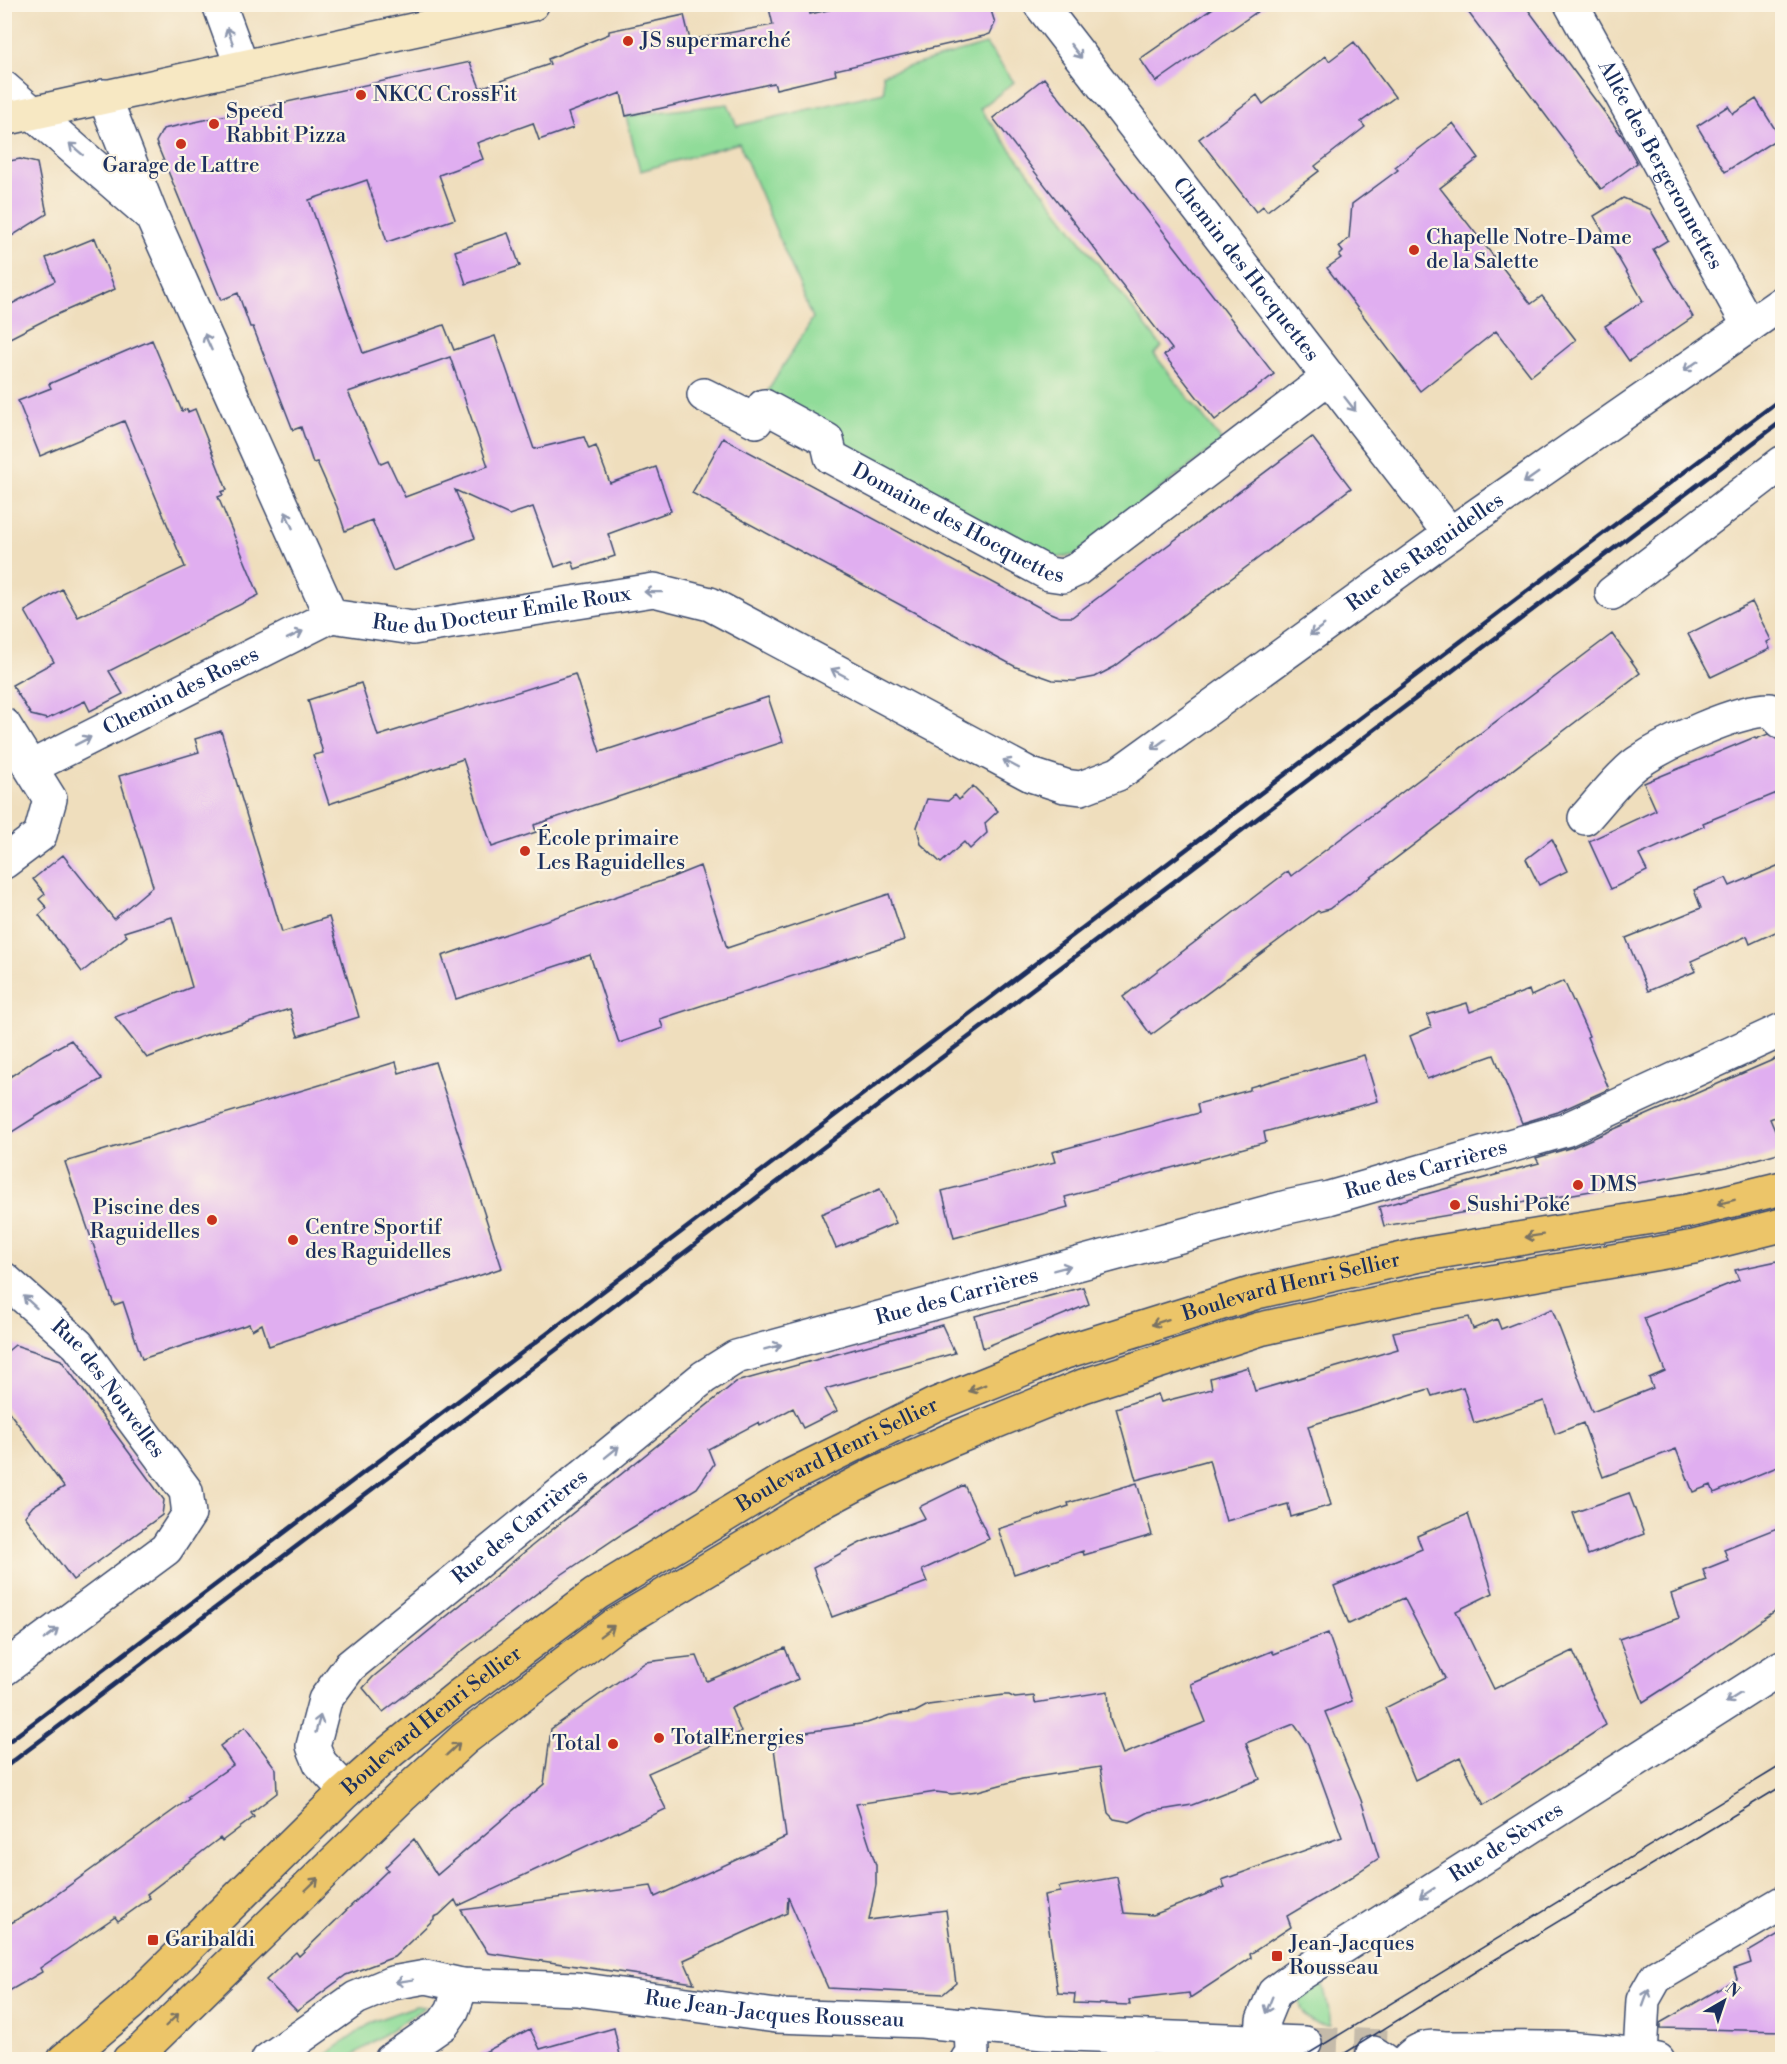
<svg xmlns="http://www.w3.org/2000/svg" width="1787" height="2064" viewBox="0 0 1787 2064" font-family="'Libre Bodoni',serif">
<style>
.green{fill:#90dc99;stroke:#56867c;stroke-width:1.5}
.building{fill:#e0aef0;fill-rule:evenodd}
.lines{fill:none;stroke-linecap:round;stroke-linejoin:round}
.street-tunnel{stroke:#c5bbaa;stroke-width:33;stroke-dasharray:33 16;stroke-linecap:butt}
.street-casing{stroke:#3b496c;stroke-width:36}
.secondary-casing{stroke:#3b496c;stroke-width:36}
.primary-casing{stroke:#3b496c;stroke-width:36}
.street{stroke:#fff;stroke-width:33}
.secondary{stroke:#f7e8c3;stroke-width:33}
.primary{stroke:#ecc569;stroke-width:33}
.tram{stroke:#1b2f5e;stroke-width:1.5}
.rail{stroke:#1b2f5e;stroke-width:4.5}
.oneway{stroke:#8d97ae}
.oneway2{stroke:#797263}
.poi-dot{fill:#c8321e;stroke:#fcf5e5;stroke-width:2}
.labels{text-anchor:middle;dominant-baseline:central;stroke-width:4.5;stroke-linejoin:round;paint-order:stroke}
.poi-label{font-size:21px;fill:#1b2f5e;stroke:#fcf5e5;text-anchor:start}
.street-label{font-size:21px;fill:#1b2f5e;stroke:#fcf5e5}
</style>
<rect width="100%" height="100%" fill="#fcf5e5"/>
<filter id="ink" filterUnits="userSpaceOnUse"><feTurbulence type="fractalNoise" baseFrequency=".0167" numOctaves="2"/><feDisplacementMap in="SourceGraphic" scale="12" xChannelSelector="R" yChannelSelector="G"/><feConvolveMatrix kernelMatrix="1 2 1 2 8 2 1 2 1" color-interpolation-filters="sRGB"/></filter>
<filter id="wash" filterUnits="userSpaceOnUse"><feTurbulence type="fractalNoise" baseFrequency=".008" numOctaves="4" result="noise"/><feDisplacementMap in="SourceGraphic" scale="24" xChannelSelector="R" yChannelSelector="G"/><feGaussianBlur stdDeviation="1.35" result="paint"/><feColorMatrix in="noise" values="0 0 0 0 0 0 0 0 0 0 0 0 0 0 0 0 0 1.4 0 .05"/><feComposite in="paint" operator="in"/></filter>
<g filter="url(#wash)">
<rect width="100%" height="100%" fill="#efdebd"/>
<path class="green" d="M986,44l28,38 -34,27 182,238 -8,7 68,87 -147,114 -31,5 -280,-163 49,-79 -74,-175 -99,28 -14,-55 102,-12 9,22 147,-34 -1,-18z
M1320,1971c2,12 12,45 10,54 -4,-1 -11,0 -15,-2 -14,-5 -17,-23 -16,-35z
M416,2006l9,1 -78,52h-27l54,-38z"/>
<g id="blocks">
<path class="building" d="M768,4h40l2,10 44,-10h135l6,19 -5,11 -6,2 -149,34 1,5 -60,14 -2,-6 -148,33 -5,-23 -53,20 5,15 -34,12 -6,-17 -56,20 6,16 -44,16 16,44 -68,23 -20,-62 -58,20 54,153 81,-28 10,25 41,-14 39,113 50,-12 5,12 7,-3 14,37 46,-16 15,44 -63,23 7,22 -40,13 -3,-8 -17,6 -22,-60 -24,8 -54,-25 20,48 -82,33 -21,-51 -27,11 -8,-24 -20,-45 -4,1 -12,-36 -8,3 -40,-103h-3l-12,-34 -17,7 -65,-158 7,-13 307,-67 10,26 70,-24 -2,-5 61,-25v-3l38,-8 37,-8 6,25 83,-15zM450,357l38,109 -83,31 -17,-36 -7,3 -33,-72z
M1219,4h49l-112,78 -16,-23z
M1462,4h62l98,132 15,27 -36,26z
M1354,42l41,55 -34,25 4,5 -50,39 4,5 -52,40 -4,-5 -7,6 -57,-73 58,-44 6,9 63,-48 3,5z
M1044,78l230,296 -59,46 -51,-65 8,-6 -179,-231z
M1756,99l24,38 -55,35 -28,-46 31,-20 5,8z
M1453,123l26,35 -39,30 91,116 11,-8 34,44 -45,36 -35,-45 -76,60 -93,-123 14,-10 -2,-2 4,-4 -4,-5 10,-9 3,-34 46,-34 -3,-3z
M20,159l17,4 10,51 -43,27v-79z
M1623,198l27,11 18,31 -15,9 40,68 -64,44 -24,-35 38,-25 -49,-85z
M508,233l12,33 -54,18 -11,-33z
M95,238l20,51 -66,29 -45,23v-33l51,-27 -9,-23z
M152,340l30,71 5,-2 1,3 7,-3 32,81 -6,2 2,3 -5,2 41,98 -150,76 14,23 -33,17 -5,-10 -38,18 -16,-4 -19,-30 42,-23 -29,-51 37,-22 16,28 107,-50 -61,-146 -84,35 -22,-55 33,-13 -2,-4z
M1312,437l39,51 -237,179 -19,10 -21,4 -21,-1 -37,-13 -324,-174 31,-55 325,174 12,5h12z
M1752,602l19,38 -4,2 3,7 -59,28 -23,-43z
M1612,634l28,39 -311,236 -10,3 -1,-1 -167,124 -28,-38 165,-126 3,5z
M575,674l25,78 168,-55 15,45 -249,83 2,7 -44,15 -29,-88 -134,45 -16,-49 10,-2 -15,-53 53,-17 17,53z
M221,731l61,201 47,-15 30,100 -61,19 -8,-27 -90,28 -53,21 -32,-41 77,-30 -20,-70 -48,15 3,4 -45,36 -43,-57 8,-7 -8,-9 6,-5 -12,-15 30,-24 51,64 39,-33 -34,-110 80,-24 -4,-13z
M1768,734l10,6 4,10v41l-79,32 1,3 -65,29 8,16 -36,18 -22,-48 67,-31 -12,-27 111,-46 1,2z
M973,786l25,25 -13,12 2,10 -17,16 -6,-7 -23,21 -20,-19 -4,-17 10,-28 21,2 7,-6 4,5z
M1552,839l15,32 -28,14 -13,-26z
M1782,864v65l-32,15 -3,-8 -56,25 5,10 -48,20 -22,-53 75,-30 -7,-18 32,-12 4,8z
M700,866l27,82 162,-54 15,46 -244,79 3,9 -44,15 -29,-88 -134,44 -14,-43 228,-78z
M1564,981l25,55 -2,1 22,52 -51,23 -36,11 -28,-68 -67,24 -17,-43 21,-9 -4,-12 40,-12 3,9 59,-22 2,6z
M71,1040l31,39 -52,29 -46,29v-56l37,-25z
M1364,1055l14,46 -114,31 2,10 -201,55 3,10 -114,31 -12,-47 113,-29 -3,-10 147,-39 -2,-9 53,-14v-3z
M1782,1056v58l-12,5 12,28v5l-55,15 -59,11 -284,48 -5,-19 160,-44 -3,-5 37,-11z
M396,1062l3,11 36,-11 67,206 -233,78 -7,-22 -10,6 -3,-6 -107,35 -19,-57 -9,3 -49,-143z
M880,1189l16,34 -60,25 -15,-34z
M1782,1260v205l-68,28 -3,-8 -18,7 -17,-43 -73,28 -20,-54 -28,11 -11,-33 -70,22 -11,-36 -31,9 -3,-7 -121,37 23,79 -40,12 -3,-13 -62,17 -17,-61 -73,20 -20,-72 42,-14 3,8 51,-13 -2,-11 38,-11 7,24 143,-42 -5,-17 76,-15 4,12 24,-10 4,10 51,-20 40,103 61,-24 -4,-10 16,-7 -21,-53 95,-38 -4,-10z
M1083,1287l6,17 -106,44 -8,-32z
M942,1325l13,28 -130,36 12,22 -34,17 -10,-20 -33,18 -1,-4 -51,27 6,15 -17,24 -72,44 -67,45 -175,135 -20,-24 10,-11 160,-132 203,-163z
M15,1345l46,15 103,140 -2,15 -89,65 -48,-64 8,-10 31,-19 -60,-82v-51z
M1137,1483l15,52 -68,20 -1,-4 -69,23 -16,-45 71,-23 -1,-3z
M964,1485l25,54 -67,31 5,12 -95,35 -19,-49 49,-26 63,-24 -6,-11z
M1629,1493l15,41 -56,21 -15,-42z
M1468,1514l25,79 -37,18 38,78 79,-38 33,74 -122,80 -24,-48 -45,23 -30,-72 60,-30 -41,-80 -55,26 -15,-38 88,-37 -5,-13z
M1782,1526v80l-92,64v2l-47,30 -24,-63 60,-21 -8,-24 36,-13 -4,-11 25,-10 -4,-11z
M1328,1633l24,68 -27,11 36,88 18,58 -25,17v1l-67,40 4,11 -41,27 1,4 -61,40 -1,-5 -60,7 1,5 -56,-2 1,-9 -17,-1 -14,-98 16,-3 -1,-5 58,-10 7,36 29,2 72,-28 -3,-7 120,-43 -34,-93 -14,-20 -48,19 14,36 -68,26 -43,7 -19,10 -16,-3 -6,-6 -8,-46 -78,12 -44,12 -26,3 -16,-2 -80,12 20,61v20l-7,35 77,-10 10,73 -13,11 -115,-6 -40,-91 -1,16 -103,47 10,23 -206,-30 -27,-43 190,-24 4,11 131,-60 -12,-89 32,-16 61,-9 23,-8 25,-3 13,-7 76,-10h5l6,3 19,-2 1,7 73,-12 2,28 13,35 83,-32 -15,-38 81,-33 2,3z
M785,1648l13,31 -67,29 10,24 -93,41 18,36 -208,97 -3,-6 -16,15 -5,2v2l-40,38 -48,18 -49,36 -31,-31 30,-28 3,4 89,-86 -3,-3 29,-28 23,36 107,-91 7,-55 95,-67 51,-6 10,25z
M245,1727l31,42 1,24 -26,20 3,4 -32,24 -2,-3 -73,56 3,4 -32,23 -3,-4 -75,51 2,4 -38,22v-67l38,-22 147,-106 -2,-2 46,-32 -13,-19z
M1782,1932v99l-122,-3v-5l77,-44 -3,-10 17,-6 -3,-11z
M614,2028l7,32h-152l61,-31 10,20z"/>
</g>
</g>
<g filter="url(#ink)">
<use href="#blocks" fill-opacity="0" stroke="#3b496c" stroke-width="1.5"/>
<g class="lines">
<path class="street-tunnel" d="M1305,2043l84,3"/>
<g class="street-casing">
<g id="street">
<path d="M219,4l23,63"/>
<path id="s1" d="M1040,4l410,530"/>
<path id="s2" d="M1571,4l178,322"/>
<path d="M4,88l144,125"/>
<path id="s3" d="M104,96l47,119 180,401 82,12 241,-38 56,14 321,171 34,11 16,2 37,-14 332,-240 332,-231"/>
<path id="s4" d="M704,395l52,26 8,-15 63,34 4,17 218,117 14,2 13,-6 253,-193"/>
<path d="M1612,593l170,-130"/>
<path d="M4,725l46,74 -10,36 -36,27"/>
<path id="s5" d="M31,767l300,-151"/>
<path d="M1585,818c14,-15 36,-44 52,-55 29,-20 98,-53 133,-53l12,12"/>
<path id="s6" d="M4,1279l74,66 108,146 3,23 -23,35 -162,120"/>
<path id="s7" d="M346,1791l-26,-28 -7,-17 12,-46 25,-34 354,-289 32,-20 551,-150 42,-9 236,-68 217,-100"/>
<path id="s8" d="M1262,2042l1,-22 11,-27 20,-15 488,-311"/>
<path d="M1445,2048c70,1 145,-5 213,12"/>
<path d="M1373,2053l11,7"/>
<path id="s9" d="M268,2060l88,-62 36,-15 34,-6 36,8 115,4 199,27 146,5 122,12 261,10"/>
<path d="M391,2060l52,-36 9,-13 10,-26"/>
<path d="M967,2060l5,-7 -1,-28"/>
<path d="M1407,2060c15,-17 38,-17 54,-2"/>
<path d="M1642,2060l-2,-5 3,-55 13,-23 126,-74"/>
</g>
</g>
<g class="secondary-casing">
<path id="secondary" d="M4,119l528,-115"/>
</g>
<g class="primary-casing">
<g id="primary">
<path id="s10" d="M64,2060l66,-56 216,-213 45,-40 68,-55 137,-102 192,-117 146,-72 131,-53 192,-60 163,-37 268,-44 94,-23"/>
<path d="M129,2060l12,-9 262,-256 61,-56 151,-114 192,-115 68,-36 73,-33 135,-55 177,-57 155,-34 279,-48 88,-22"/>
</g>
</g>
<use href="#street" class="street"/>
<use href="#secondary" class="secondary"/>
<use href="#primary" class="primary"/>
<path class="tram" d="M1298,2060l484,-295
M1334,2060l152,-95 296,-179"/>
<path class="rail" d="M4,1745l1778,-1347
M4,1768l1778,-1347"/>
</g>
<defs><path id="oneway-shaft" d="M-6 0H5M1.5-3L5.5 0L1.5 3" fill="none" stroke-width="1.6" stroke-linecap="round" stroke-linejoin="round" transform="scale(1.5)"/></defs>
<g class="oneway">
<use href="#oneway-shaft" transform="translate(230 36) rotate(-110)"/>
<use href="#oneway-shaft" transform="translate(1076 51) rotate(52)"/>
<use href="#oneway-shaft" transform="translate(76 149) rotate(-139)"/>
<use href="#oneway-shaft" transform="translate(208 342) rotate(-114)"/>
<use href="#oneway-shaft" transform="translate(1691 366) rotate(145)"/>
<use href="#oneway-shaft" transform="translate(1350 404) rotate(52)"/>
<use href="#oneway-shaft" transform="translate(1531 478) rotate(145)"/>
<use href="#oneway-shaft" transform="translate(289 520) rotate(-114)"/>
<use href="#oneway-shaft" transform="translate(653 592) rotate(-179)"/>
<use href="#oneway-shaft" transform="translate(1317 630) rotate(144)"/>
<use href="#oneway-shaft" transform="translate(295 635) rotate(-26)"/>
<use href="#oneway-shaft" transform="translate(839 673) rotate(-152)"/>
<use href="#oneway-shaft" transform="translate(83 741) rotate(-27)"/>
<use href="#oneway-shaft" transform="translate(1159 744) rotate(144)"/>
<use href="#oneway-shaft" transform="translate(1011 764) rotate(-152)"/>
<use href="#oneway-shaft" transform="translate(1062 1268) rotate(-15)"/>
<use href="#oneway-shaft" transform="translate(30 1302) rotate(-138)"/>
<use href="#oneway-shaft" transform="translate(773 1347) rotate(-15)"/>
<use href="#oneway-shaft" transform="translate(612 1452) rotate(-39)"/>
<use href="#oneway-shaft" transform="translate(51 1634) rotate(-37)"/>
<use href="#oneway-shaft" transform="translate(1733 1698) rotate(148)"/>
<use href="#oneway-shaft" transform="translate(318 1724) rotate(-74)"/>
<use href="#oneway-shaft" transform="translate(1427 1893) rotate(147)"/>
<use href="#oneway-shaft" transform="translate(404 1981) rotate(171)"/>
<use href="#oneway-shaft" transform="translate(1646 1998) rotate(-70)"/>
<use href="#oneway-shaft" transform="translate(1269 2005) rotate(112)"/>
</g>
<g class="oneway2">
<use href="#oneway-shaft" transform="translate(1726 1202) rotate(166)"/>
<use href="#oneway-shaft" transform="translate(1534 1236) rotate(171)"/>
<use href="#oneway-shaft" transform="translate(1160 1322) rotate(162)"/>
<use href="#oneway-shaft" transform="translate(977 1388) rotate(158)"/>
<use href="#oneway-shaft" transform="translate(607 1631) rotate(-37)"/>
<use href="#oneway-shaft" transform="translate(453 1749) rotate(-43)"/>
<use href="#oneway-shaft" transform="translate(312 1884) rotate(-44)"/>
<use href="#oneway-shaft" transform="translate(172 2020) rotate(-44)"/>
</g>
</g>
<g class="poi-dot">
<circle cx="628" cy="41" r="6"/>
<circle cx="361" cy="95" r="6"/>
<circle cx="214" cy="124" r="6"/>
<circle cx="181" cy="144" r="6"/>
<circle cx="1414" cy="250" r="6"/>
<circle cx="525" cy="851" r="6"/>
<circle cx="1578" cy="1185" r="6"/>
<circle cx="1455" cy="1205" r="6"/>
<circle cx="212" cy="1220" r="6"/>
<circle cx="293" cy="1240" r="6"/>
<circle cx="659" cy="1738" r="6"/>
<circle cx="613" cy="1744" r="6"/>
<rect x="147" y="1934" width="12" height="12" rx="3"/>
<rect x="1271" y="1950" width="12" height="12" rx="3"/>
</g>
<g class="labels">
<g class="poi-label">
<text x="640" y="41">JS supermarché</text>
<text x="373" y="95">NKCC CrossFit</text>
<text x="226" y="112">Speed<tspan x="226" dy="24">Rabbit Pizza</tspan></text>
<text x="181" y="166" text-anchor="middle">Garage de Lattre</text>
<text x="1426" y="238">Chapelle Notre-Dame<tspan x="1426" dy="24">de la Salette</tspan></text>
<text x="537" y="839">École primaire<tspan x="537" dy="24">Les Raguidelles</tspan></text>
<text x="1590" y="1185">DMS</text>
<text x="1467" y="1205">Sushi Poké</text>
<text x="200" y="1208" text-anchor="end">Piscine des<tspan x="200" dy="24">Raguidelles</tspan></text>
<text x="305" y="1228">Centre Sportif<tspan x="305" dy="24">des Raguidelles</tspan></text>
<text x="671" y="1738">TotalEnergies</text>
<text x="601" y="1744" text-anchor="end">Total</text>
<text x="165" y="1940">Garibaldi</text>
<text x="1289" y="1944">Jean-Jacques<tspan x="1289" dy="24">Rousseau</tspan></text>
</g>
<g class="street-label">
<text stroke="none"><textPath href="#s2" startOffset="184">Allée des Bergeronnettes</textPath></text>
<text stroke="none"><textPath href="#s1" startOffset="336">Chemin des Hocquettes</textPath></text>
<text stroke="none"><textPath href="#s4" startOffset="308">Domaine des Hocquettes</textPath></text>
<text stroke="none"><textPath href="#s3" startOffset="1786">Rue des Raguidelles</textPath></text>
<text stroke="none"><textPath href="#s3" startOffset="740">Rue du Docteur Émile Roux</textPath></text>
<text stroke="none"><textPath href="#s5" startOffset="168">Chemin des Roses</textPath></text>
<text stroke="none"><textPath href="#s7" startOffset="1356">Rue des Carrières</textPath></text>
<text stroke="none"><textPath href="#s10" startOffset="1473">Boulevard Henri Sellier</textPath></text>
<text stroke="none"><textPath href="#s7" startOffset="870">Rue des Carrières</textPath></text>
<text stroke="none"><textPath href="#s6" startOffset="152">Rue des Nouvelles</textPath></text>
<text stroke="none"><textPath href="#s10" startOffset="987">Boulevard Henri Sellier</textPath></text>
<text stroke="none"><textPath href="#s7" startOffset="366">Rue des Carrières</textPath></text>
<text stroke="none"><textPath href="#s10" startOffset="501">Boulevard Henri Sellier</textPath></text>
<text stroke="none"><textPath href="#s8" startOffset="328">Rue de Sèvres</textPath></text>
<text stroke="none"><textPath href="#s9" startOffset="532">Rue Jean-Jacques Rousseau</textPath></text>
</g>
</g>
<rect width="1787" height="2064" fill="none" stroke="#fcf5e5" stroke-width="24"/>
<g transform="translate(1724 2001) rotate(39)" stroke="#fcf5e5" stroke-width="4.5" paint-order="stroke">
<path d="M0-4.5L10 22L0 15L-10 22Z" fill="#1b2f5e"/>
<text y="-9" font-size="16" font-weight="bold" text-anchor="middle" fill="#1b2f5e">N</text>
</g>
</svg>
